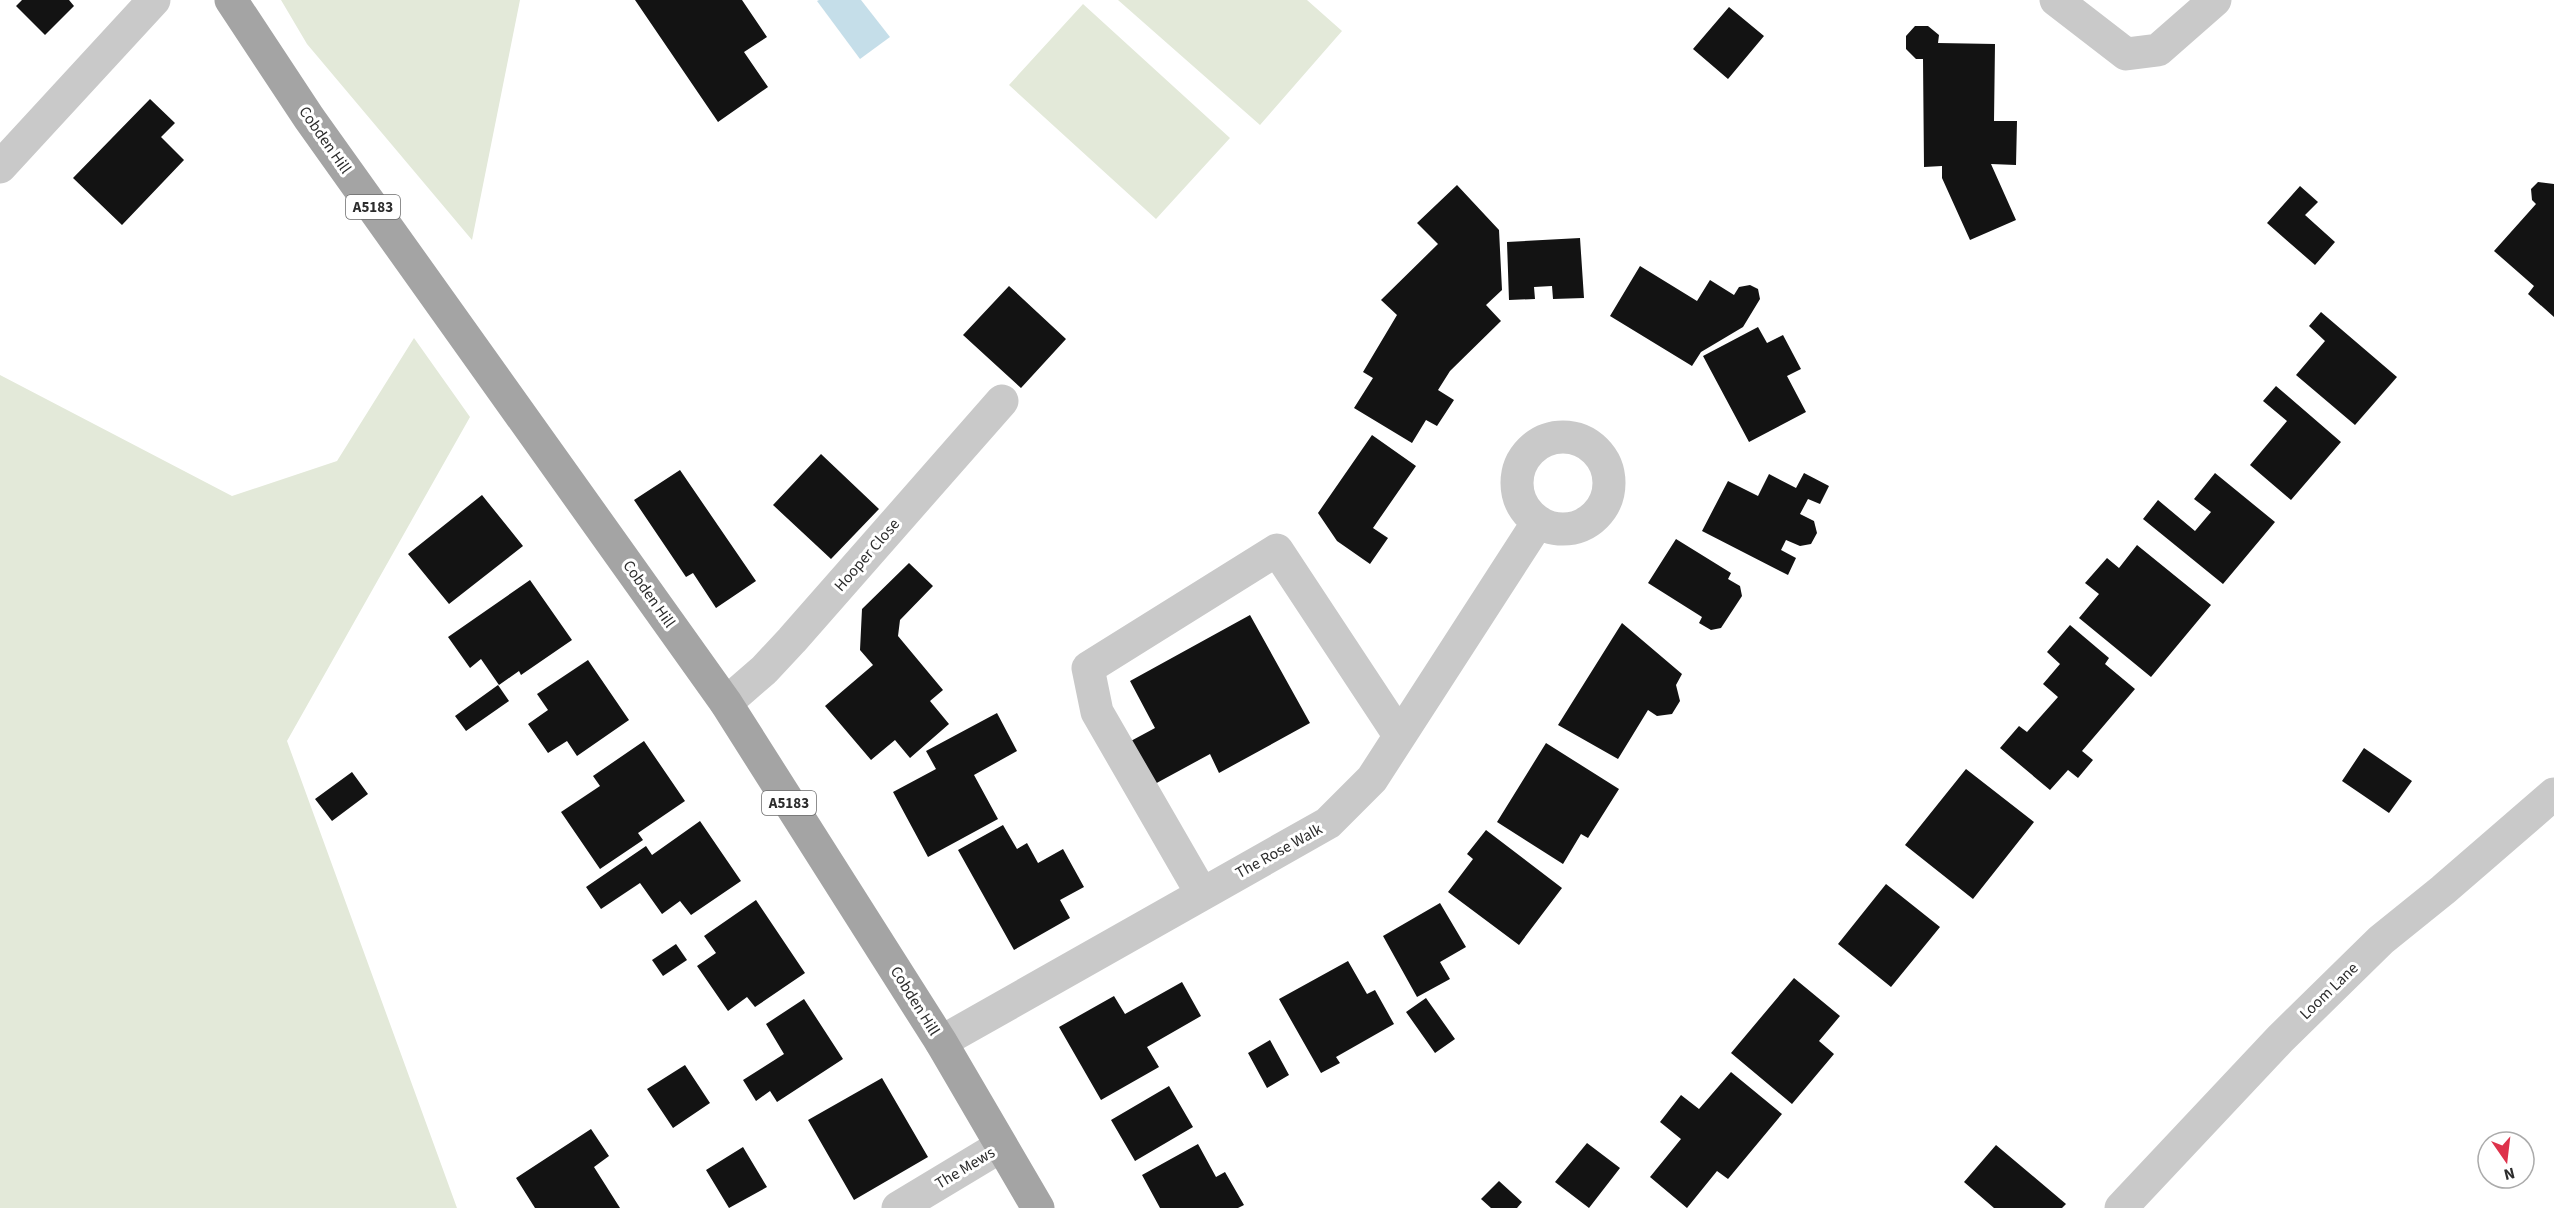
<svg xmlns="http://www.w3.org/2000/svg" width="2554" height="1208" viewBox="0 0 2554 1208" font-family="'Source Sans 3',sans-serif">
<style>
.green{fill:#e3e9d9}
.water{fill:#c5dee9}
.building{fill:#131313}
.lines{fill:none;stroke-linecap:round;stroke-linejoin:round}
.minor{stroke:#c9c9c9;stroke-width:33}
.major{stroke:#a4a4a4;stroke-width:33}
.labels{text-anchor:middle;dominant-baseline:central;stroke-width:6;stroke-linejoin:round;paint-order:stroke}
.shield{fill:#fff;stroke:#6b6b6b;stroke-width:1.5}
.shield-label{font-size:15px;font-weight:bold;fill:#2c2c2c}
.street-label{font-size:16px;fill:#2c2c2c;stroke:#fff}
</style>
<rect width="100%" height="100%" fill="#fff"/>
<path class="green" d="M281,0h239l-48,240 -165,-196z
M1118,0h189l35,31 -82,94z
M1083,4l147,134 -74,81 -147,-134z
M414,338l56,79 -183,324 170,467h-457v-833l232,121 105,-35z"/>
<path class="water" d="M819,0h42l29,37 -30,22 -43,-58z"/>
<path class="building" d="M22,0h47l5,6 -29,29 -29,-29z
M635,0h107l25,37 -23,15 24,35 -50,35z
M1729,7l35,29 -36,43 -35,-30z
M1915,26h13l11,9 -1,8 57,1 -1,77h23l-1,44 -25,-1 25,56 -46,20 -28,-62v-12l-18,1 -1,-108h-7l-10,-10v-13z
M150,99l25,24 -14,14 23,23 -62,65 -49,-47z
M2538,182l16,2v133l-26,-23 6,-8 -40,-35 42,-47 -4,-4 -1,-11z
M1457,185l42,45 3,60 -16,15 15,16 -51,50 -12,19 16,10 -17,26 -11,-6 -14,23 -58,-35 19,-30 -10,-6 34,-57 -16,-15 57,-56 -21,-21z
M2300,186l18,16 -13,13 30,27 -20,23 -48,-42z
M1580,238l4,60 -31,1 -1,-13 -18,1 1,12 -26,1 -2,-58z
M1640,266l57,35 13,-21 24,15 5,-8 11,-2 8,4 2,10 -17,28 -42,25 -9,14 -82,-50z
M1009,286l57,53 -45,49 -58,-53z
M2321,312l76,65 -42,48 -59,-50 29,-34 -16,-15z
M1758,327l9,16 16,-8 18,34 -14,7 19,36 -57,30 -46,-86z
M2276,386l65,56 -50,58 -41,-35 37,-44 -24,-20z
M1372,435l44,31 -43,62 15,10 -18,26 -33,-23 -19,-28z
M821,454l58,55 -48,50 -58,-54z
M680,470l76,111 -40,27 -23,-35 -7,4 -52,-77z
M1804,473l25,13 -9,18 -12,-5 -8,15 14,7 3,12 -6,11 -11,2 -14,-6 -5,10 15,8 -8,17 -86,-44 26,-50 30,15 11,-22 27,14z
M2215,473l60,49 -52,62 -80,-65 15,-19 37,31 16,-19 -17,-13z
M482,495l41,51 -74,58 -41,-50z
M1676,539l55,34 -3,6 12,7 2,10 -21,32 -10,2 -12,-7 3,-6 -54,-34z
M2137,545l74,60 -60,72 -72,-59 20,-24 -14,-11 22,-25 12,10z
M909,563l24,23 -33,34 -2,16 45,54 -13,11 19,23 -39,34 -15,-18 -24,20 -46,-54 48,-41 -13,-15 2,-41z
M530,580l42,60 -51,35 -2,-4 -20,14 -18,-26 -11,9 -22,-31z
M1250,615l60,108 -91,50 -9,-19 -57,31 -24,-43 26,-14 -25,-47z
M1622,623l60,51 -6,11 4,16 -8,13 -15,2 -9,-6 -30,49 -60,-34z
M2070,625l39,33 -4,6 30,25 -53,62 11,9 -15,18 -10,-8 -18,20 -50,-42 19,-22 8,6 31,-35 -15,-13 17,-20 -13,-12z
M588,660l41,60 -52,36 -10,-15 -19,12 -20,-29 20,-14 -11,-16z
M498,685l11,16 -43,30 -11,-15z
M997,713l20,38 -43,24 24,44 -70,38 -35,-65 43,-23 -10,-18z
M644,741l41,60 -47,32 5,7 -43,29 -39,-57 39,-26 -7,-10z
M1546,743l73,46 -31,49 -7,-4 -18,30 -66,-42z
M2364,748l48,33 -23,32 -47,-32z
M1966,769l68,53 -61,77 -68,-54z
M352,772l16,22 -36,27 -17,-22z
M700,821l41,60 -50,34 -11,-14 -18,13 -22,-31 -39,26 -15,-22 60,-41 6,9z
M1003,825l14,24 10,-6 11,20 25,-14 21,38 -24,13 10,18 -56,32 -56,-100z
M1486,830l76,58 -43,57 -71,-53 25,-33 -6,-5z
M1886,884l54,43 -49,60 -53,-43z
M756,900l49,73 -50,34 -8,-10 -19,14 -31,-45 19,-13 -12,-17z
M1440,903l26,44 -26,15 10,17 -33,18 -34,-61z
M676,944l11,16 -24,16 -11,-16z
M1348,961l19,33 8,-4 19,34 -58,33 4,6 -19,10 -42,-74z
M1794,978l46,38 -21,25 15,13 -42,50 -61,-51z
M1182,982l19,34 -54,31 12,20 -58,33 -42,-73 55,-31 11,18z
M1426,998l29,41 -20,14 -29,-41z
M804,999l39,60 -66,43 -7,-11 -14,10 -13,-21 41,-26 -18,-30z
M1270,1040l19,35 -22,13 -19,-35z
M685,1065l25,38 -37,25 -26,-39z
M1731,1072l51,42 -54,65 -11,-8 -30,37 -37,-31 31,-38 -21,-17 21,-27 18,14z
M882,1078l46,79 -74,43 -46,-80z
M1169,1086l24,41 -58,34 -24,-41z
M591,1129l18,27 -15,11 26,41h-85l-19,-30z
M1587,1143l33,25 -31,40 -34,-26z
M1198,1144l18,33 9,-5 19,33 -6,3h-78l-18,-33z
M1996,1145l70,59 -4,4h-68l-30,-26z
M743,1147l24,40 -38,21 -23,-38z
M1499,1181l23,21 -5,6h-26l-10,-9z"/>
<g class="lines">
<path class="minor" d="M2056,0l70,54 32,-4 57,-50
M0,167l154,-167
M1517 483a46 46 0 1 1 92 0a46 46 0 1 1-92 0Z
M726,703l38,-33 28,-30 210,-239
M1202,894l-105,-182 -9,-44 189,-118 122,185
M941,1042l387,-219 44,-44 166,-257
M898,1208l103,-62
M2121,1208l159,-169 101,-99 62,-50 111,-96"/>
<path class="major" d="M231,0l78,118 417,585 215,339 97,166"/>
</g>
<g class="labels">
<g class="shield">
<rect x="346" y="195" width="54" height="24" rx="4.5"/>
<rect x="762" y="791" width="54" height="24" rx="4.5"/>
</g>
<g class="shield-label">
<text x="373" y="207">A5183</text>
<text x="789" y="803">A5183</text>
</g>
<g class="street-label">
<text transform="translate(325 140) rotate(55)">Cobden Hill</text>
<text transform="translate(867 555) rotate(-49)">Hooper Close</text>
<text transform="translate(649 594) rotate(55)">Cobden Hill</text>
<text transform="translate(1279 851) rotate(-29)">The Rose Walk</text>
<text transform="translate(2329 991) rotate(-44)">Loom Lane</text>
<text transform="translate(915 1001) rotate(58)">Cobden Hill</text>
<text transform="translate(965 1168) rotate(-31)">The Mews</text>
</g>
</g>
<g transform="translate(2506 1160) rotate(166)"><circle r="28" fill="#ffffff" stroke="#ababab" stroke-width="1.5"/>
<path d="M0-4.5L10 22L0 15L-10 22Z" fill="#de324b"/>
<text y="-9" font-size="16" font-weight="bold" text-anchor="middle" fill="#2c2c2c">N</text>
</g>
</svg>
